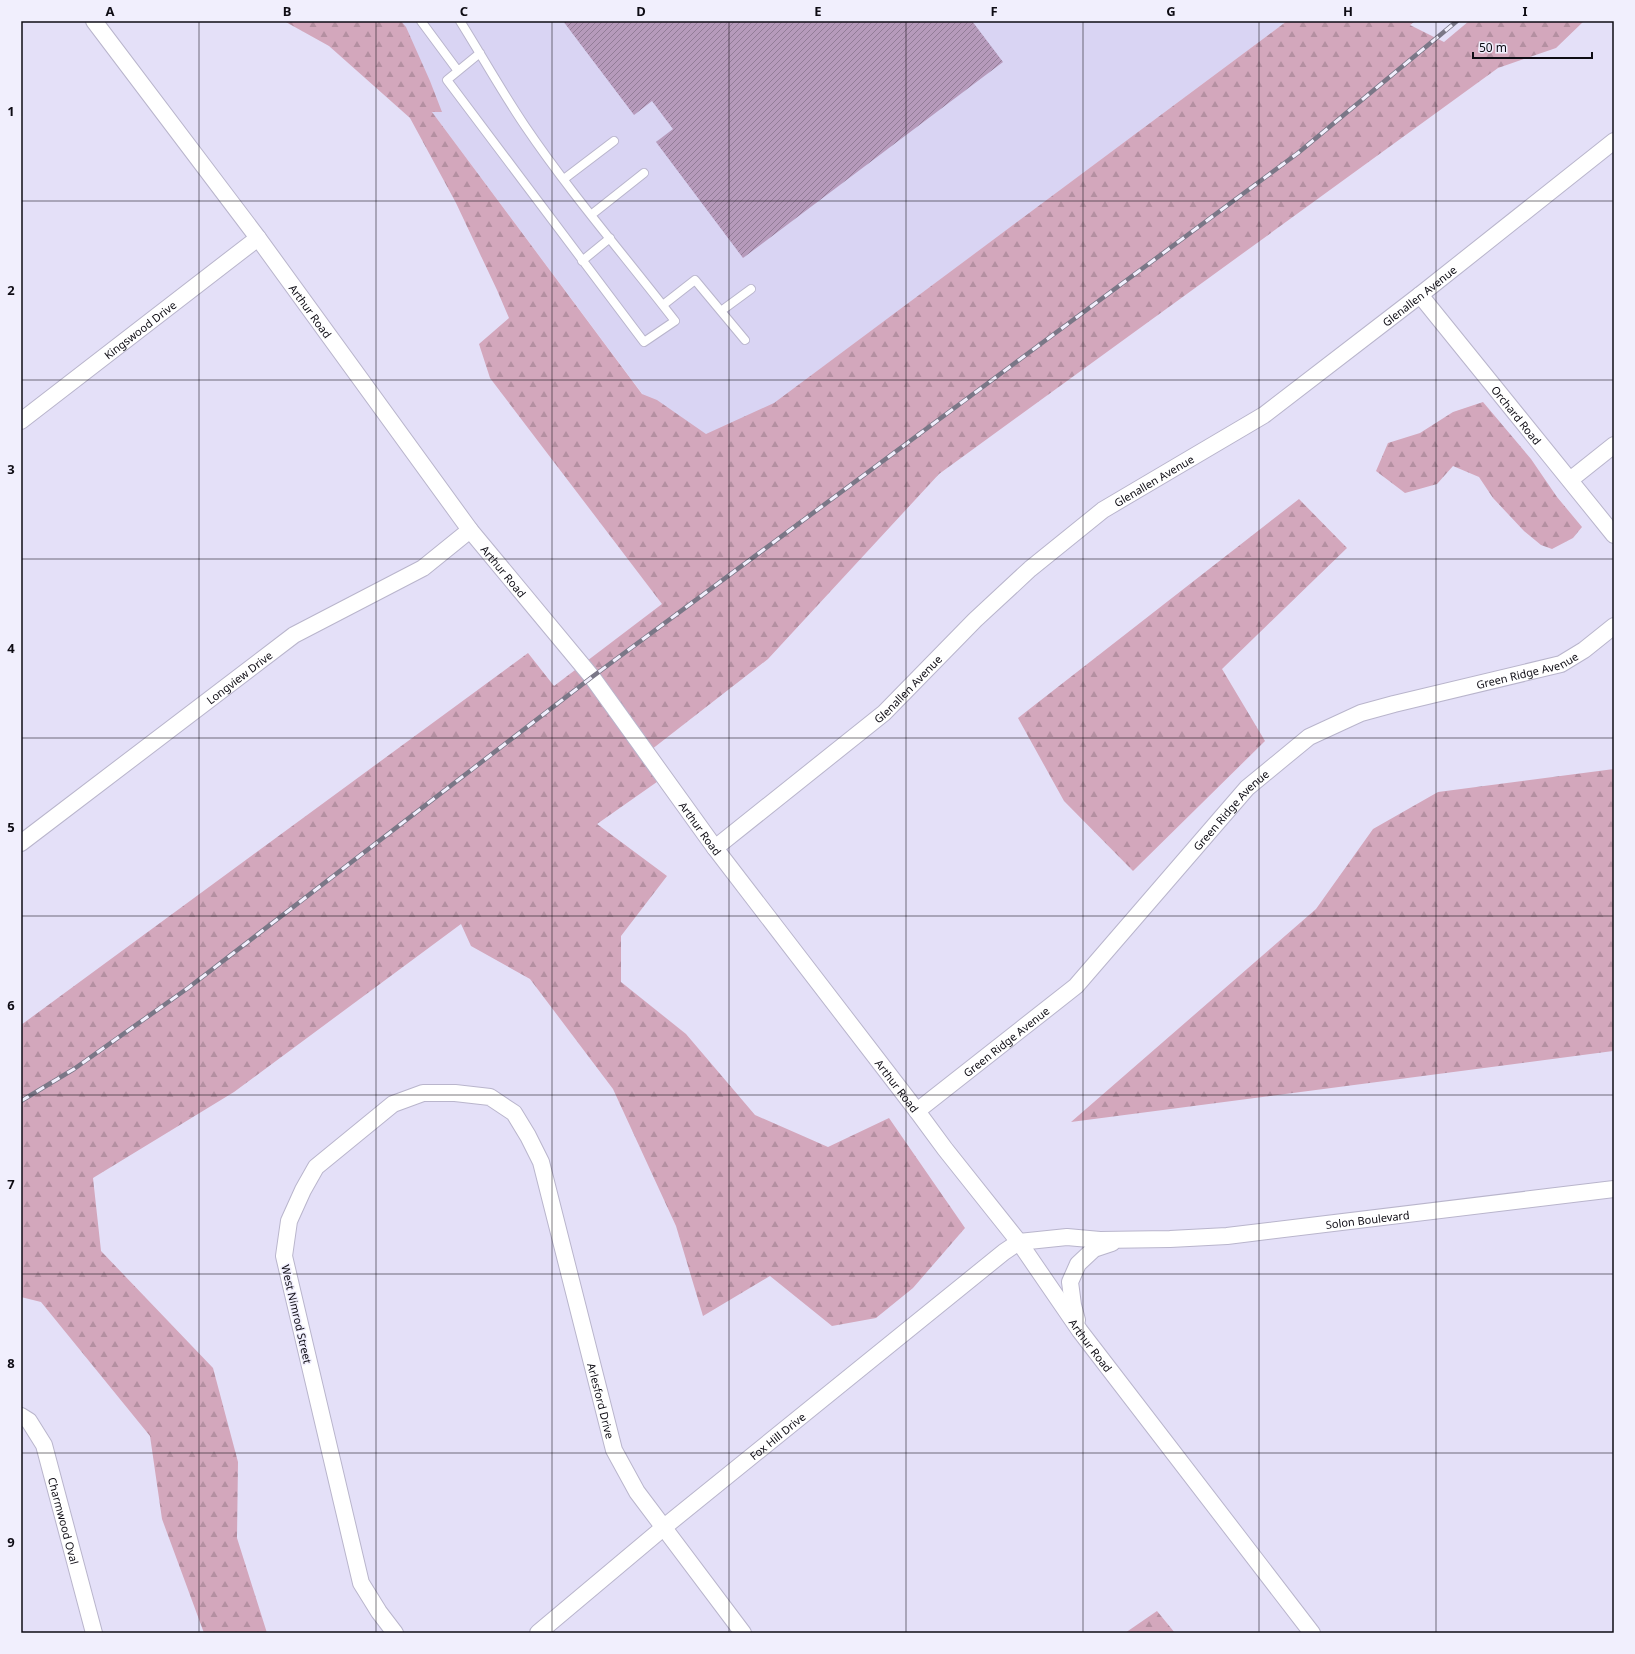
<svg xmlns="http://www.w3.org/2000/svg" width="1635" height="1654" viewBox="0 0 1635 1654" font-family="'Noto Sans',sans-serif">
<style>
.built{fill:#d9d4f3}
.forest{fill:url(#forest-firs)}
.building{fill:url(#building-hatch)}
.lines{fill:none;stroke-linecap:round;stroke-linejoin:round}
.lane-casing{stroke:#b9b5cc;stroke-width:10}
.street-casing{stroke:#b9b5cc;stroke-width:18}
.lane{stroke:#fff;stroke-width:8}
.street{stroke:#fff;stroke-width:16}
.rail-casing{stroke:#7a7787;stroke-width:4.5}
.rail{stroke:#f1effd;stroke-width:3;stroke-dasharray:9;stroke-linecap:butt}
.grid{fill:none;stroke:#0e0c14;stroke-width:1;stroke-opacity:0.55}
.labels{text-anchor:middle;dominant-baseline:central;stroke-width:3;stroke-linejoin:round;paint-order:stroke}
.street-label{font-size:11px;fill:#0e0c14;stroke:#f1effd}
.neatline{fill:none;stroke:#0e0c14;stroke-width:1.5}
.grid-label{font-size:13px;text-anchor:middle;font-weight:bold;fill:#0e0c14}
</style>
<defs>
<pattern id="forest-firs" width="22" height="20" patternUnits="userSpaceOnUse"><rect width="22" height="20" fill="#d3a7bc"/><path d="M5 1l3.5 6h-7zM16 11l3.5 6h-7z" fill="#b48fa1"/></pattern>
<pattern id="building-hatch" width="6" height="6" patternUnits="userSpaceOnUse"><rect width="6" height="6" fill="#b69abb"/><path d="M-1 1l2-2M0 6l6-6M5 7l2-2" fill="none" stroke="#927c97"/></pattern>
</defs>
<rect width="100%" height="100%" fill="#e4e0f8"/>
<path class="built" d="M364,21h923l-593,442z"/>
<path class="forest" d="M284,21h117l5,6 24,54 12,31h-10l210,282 15,6 49,34 68,-31 513,-382h128l-5,4 34,17 25,-21h115l-28,27 -58,20 -559,406 -171,185 -121,94 17,24 -67,47 70,52 -46,60v46l65,52 69,81 73,32 61,-29 76,110 -52,60 -37,30 -44,8 -62,-50 -67,40 -27,-90 -63,-137 -83,-110 -59,-33 -10,-22 -227,168 -141,86 8,73 112,117 25,94 -1,76 30,95h-63l-42,-114 -12,-83 -109,-134 -20,-5v-272l507,-372 26,33 108,-82 -172,-226 -11,-34 30,-26 -12,-28 -41,-87 -46,-85 -81,-72z
M1483,402l48,57 26,38 25,30 -9,11 -21,11 -11,-4 -17,-14 -31,-33 -14,-21 -26,-11 -16,18 -32,9 -29,-22 12,-28 32,-10 33,-21z
M1299,499l48,49 -125,121 43,72 -132,130 -69,-70 -46,-83z
M1614,769l-1,282 -542,71 245,-213 57,-80 65,-37z
M1157,1611l18,22h-50z"/>
<path class="building" d="M563,21h409l31,41 -260,196 -87,-116 17,-13 -21,-28 -18,14z"/>
<g class="lines">
<g class="lane-casing">
<path id="lane" d="M421,21l37,50
M460,21c22,35 42,71 65,105 46,68 100,130 150,195l-31,21 -197,-262 33,-27
M564,179l50,-38
M591,215l53,-42
M582,261l28,-23
M663,305l32,-25 50,60
M721,311l30,-22"/>
</g>
<g class="street-casing">
<g id="street">
<path id="s1" d="M94,21l164,217 212,292 122,147 123,171 202,263 28,38 74,93 61,89 232,302"/>
<path id="s2" d="M1420,295l194,240"/>
<path id="s3" d="M21,421l237,-183"/>
<path d="M1570,480l44,-35"/>
<path id="s4" d="M21,843l273,-208 129,-67 47,-38"/>
<path id="s5" d="M715,848l169,-135 91,-93 55,-51 73,-59 161,-95 156,-120 194,-154"/>
<path id="s6" d="M917,1111l159,-125 171,-198 62,-51 52,-24 33,-9 167,-40 23,-14 30,-24"/>
<path id="s7" d="M1019,1242l48,-5 33,3 70,-1 57,-3 387,-47"/>
<path d="M1077,1320l-4,-15 -3,-23 8,-18 16,-15 18,-6"/>
<path id="s8" d="M21,1416l8,5 15,24 50,188"/>
<path id="s9" d="M395,1633l-16,-21 -18,-29 -77,-327 5,-35 14,-31 13,-23 77,-63 30,-11h32l35,4 24,16 14,23 13,26 73,288 23,42 106,141"/>
<path id="s10" d="M538,1633l125,-105 341,-276 15,-10"/>
</g>
</g>
<use href="#lane" class="lane"/>
<use href="#street" class="street"/>
<g class="rail-casing">
<path id="rail" d="M21,1101l53,-32 114,-81 404,-311 706,-524 159,-132"/>
</g>
<use href="#rail" class="rail"/>
</g>
<path class="grid" d="M199,21v1612M376,21v1612M552,21v1612M729,21v1612M906,21v1612M1083,21v1612M1259,21v1612M1436,21v1612M21,201h1593M21,380h1593M21,559h1593M21,738h1593M21,916h1593M21,1095h1593M21,1274h1593M21,1453h1593"/>
<g class="labels">
<g class="street-label">
<text stroke="none"><textPath href="#s5" startOffset="898">Glenallen Avenue</textPath></text>
<text stroke="none"><textPath href="#s1" startOffset="362">Arthur Road</textPath></text>
<text stroke="none"><textPath href="#s3" startOffset="150">Kingswood Drive</textPath></text>
<text stroke="none"><textPath href="#s2" startOffset="154">Orchard Road</textPath></text>
<text stroke="none"><textPath href="#s5" startOffset="574">Glenallen Avenue</textPath></text>
<text stroke="none"><textPath href="#s1" startOffset="686">Arthur Road</textPath></text>
<text stroke="none"><textPath href="#s6" startOffset="773">Green Ridge Avenue</textPath></text>
<text stroke="none"><textPath href="#s4" startOffset="274">Longview Drive</textPath></text>
<text stroke="none"><textPath href="#s5" startOffset="250">Glenallen Avenue</textPath></text>
<text stroke="none"><textPath href="#s6" startOffset="437">Green Ridge Avenue</textPath></text>
<text stroke="none"><textPath href="#s1" startOffset="1010">Arthur Road</textPath></text>
<text stroke="none"><textPath href="#s6" startOffset="113">Green Ridge Avenue</textPath></text>
<text stroke="none"><textPath href="#s1" startOffset="1334">Arthur Road</textPath></text>
<text stroke="none"><textPath href="#s7" startOffset="350">Solon Boulevard</textPath></text>
<text transform="translate(297 1314) rotate(77)">West Nimrod Street</text>
<text stroke="none"><textPath href="#s1" startOffset="1658">Arthur Road</textPath></text>
<text stroke="none"><textPath href="#s9" startOffset="1022">Arlesford Drive</textPath></text>
<text stroke="none"><textPath href="#s10" startOffset="310">Fox Hill Drive</textPath></text>
<text stroke="none"><textPath href="#s8" startOffset="116">Charmwood Oval</textPath></text>
</g>
</g>
<rect width="1635" height="1654" fill="none" stroke="#f1effd" stroke-width="44"/>
<path d="M1473 52v6h119v-6" fill="none" stroke="#0e0c14" stroke-width="2"/>
<text x="1479" y="52" font-size="12" fill="#0e0c14" stroke="#f1effd" stroke-width="3" paint-order="stroke">50 m</text>
<rect x="22" y="22" width="1591" height="1610" class="neatline"/>
<g class="grid-label">
<text x="110" y="16">A</text>
<text x="287" y="16">B</text>
<text x="464" y="16">C</text>
<text x="641" y="16">D</text>
<text x="818" y="16">E</text>
<text x="994" y="16">F</text>
<text x="1171" y="16">G</text>
<text x="1348" y="16">H</text>
<text x="1525" y="16">I</text>
<text x="11" y="116">1</text>
<text x="11" y="295">2</text>
<text x="11" y="474">3</text>
<text x="11" y="653">4</text>
<text x="11" y="832">5</text>
<text x="11" y="1010">6</text>
<text x="11" y="1189">7</text>
<text x="11" y="1368">8</text>
<text x="11" y="1547">9</text>
</g>
</svg>
